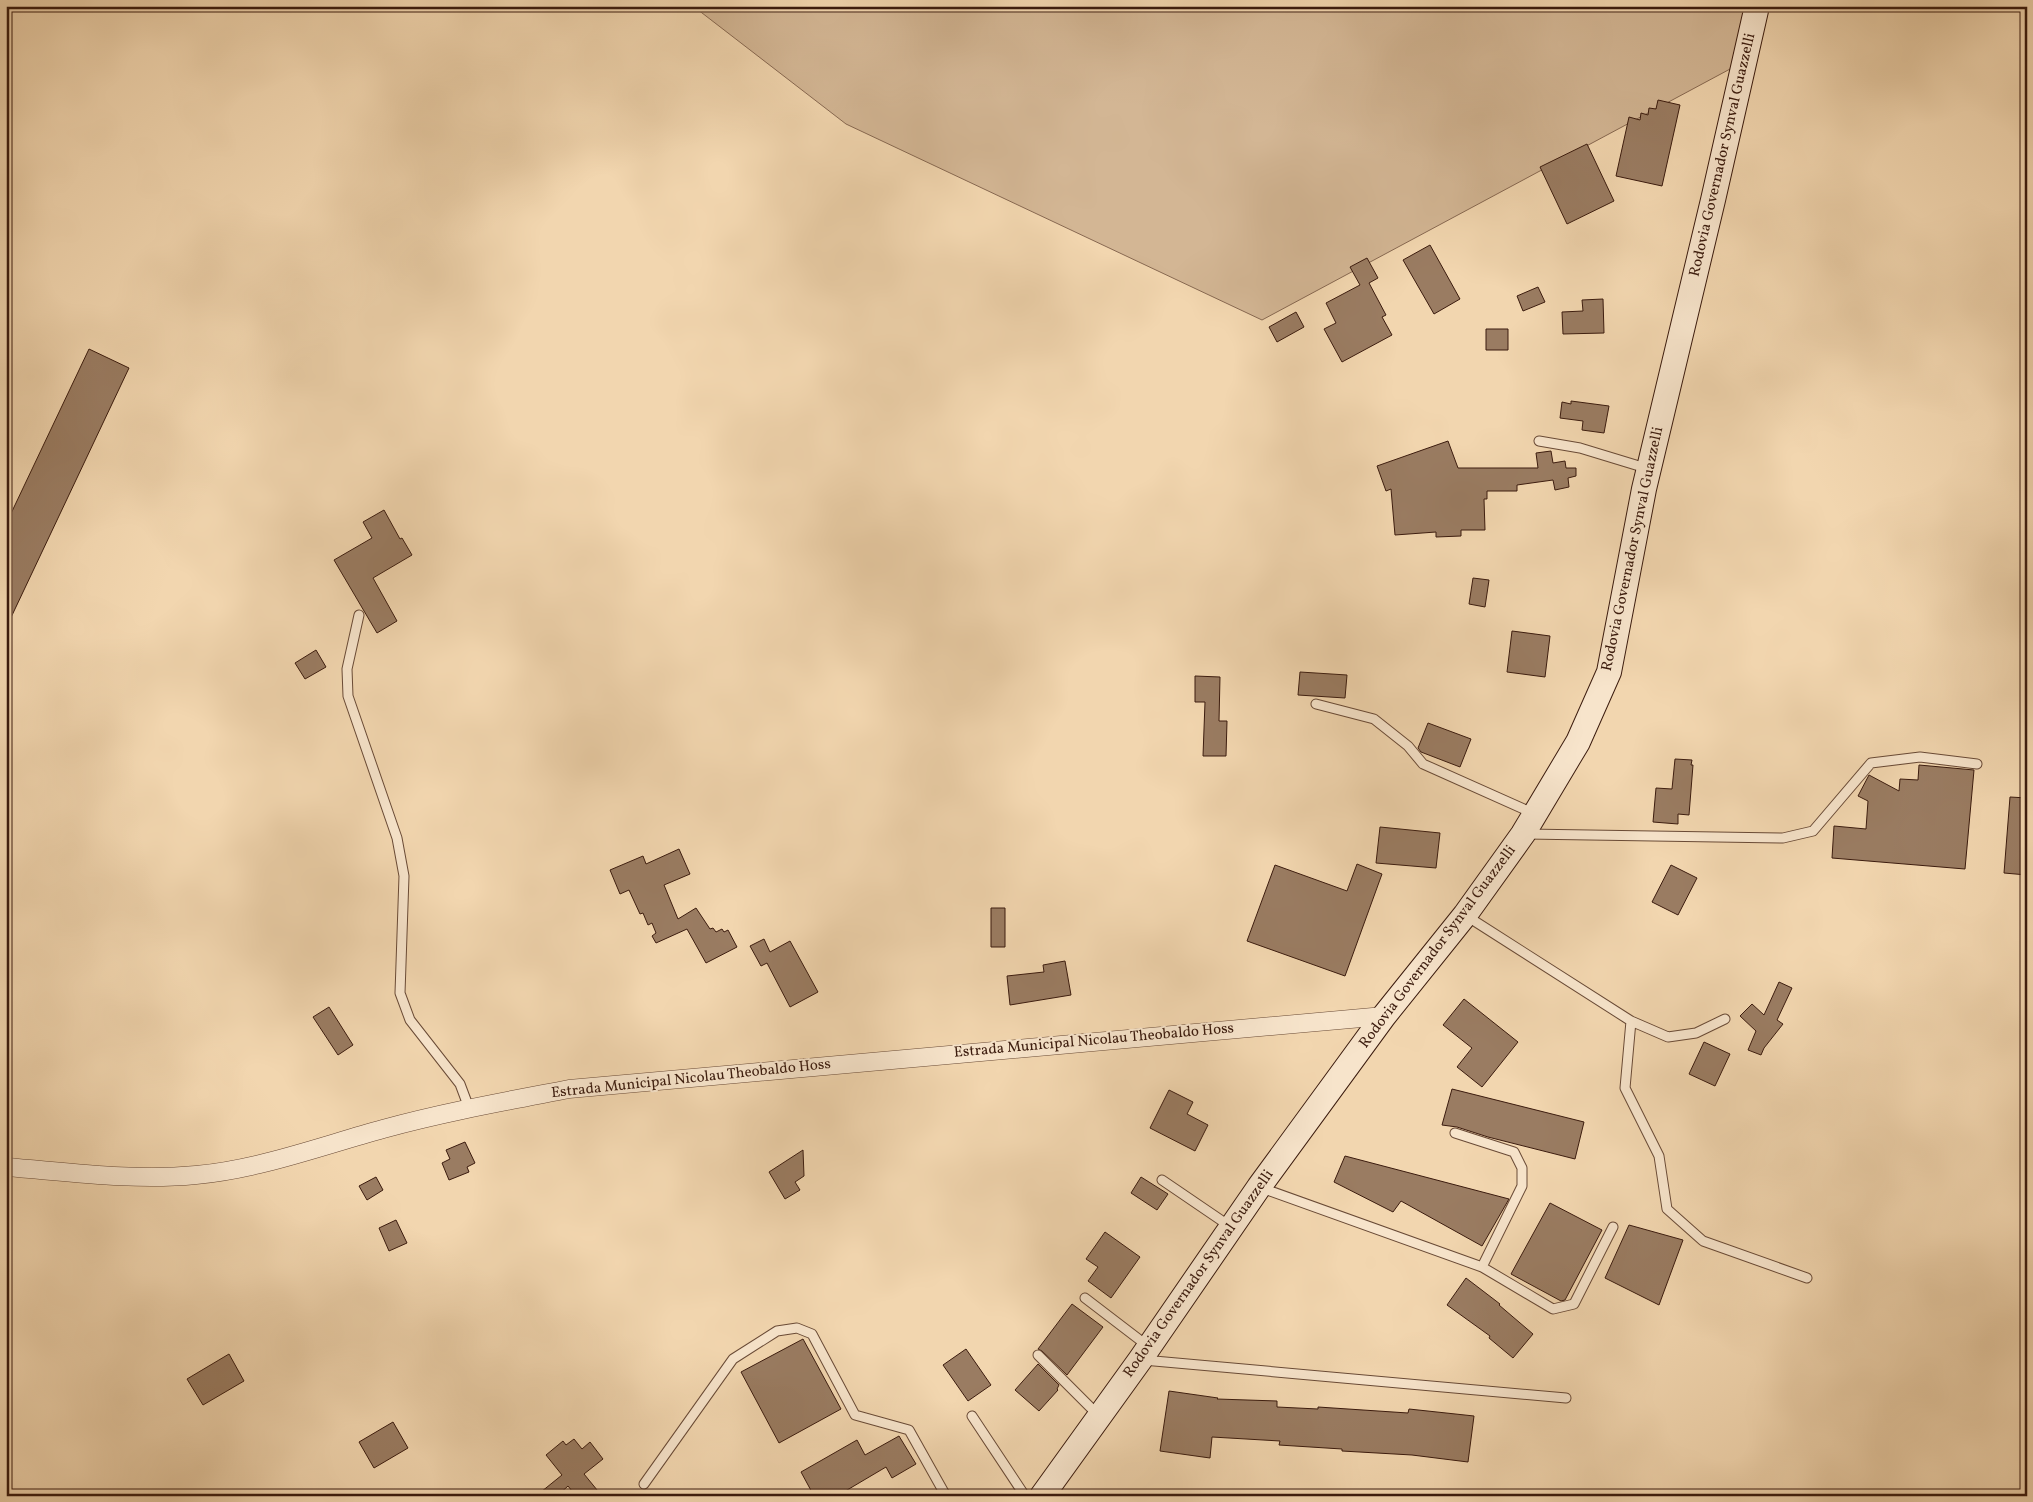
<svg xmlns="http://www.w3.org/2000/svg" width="2033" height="1502" viewBox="0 0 2033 1502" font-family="Vollkorn,serif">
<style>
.green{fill:#d3b694;stroke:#876851}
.building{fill:#9a7c62;stroke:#3b1b0e}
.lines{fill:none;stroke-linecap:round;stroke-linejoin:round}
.lane-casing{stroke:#694a36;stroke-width:11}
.street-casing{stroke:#694a36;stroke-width:19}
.secondary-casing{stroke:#3b1b0e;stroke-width:26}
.lane{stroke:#f7e4cb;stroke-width:9}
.street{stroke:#f7e4cb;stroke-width:18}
.secondary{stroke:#f7e4cb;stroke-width:24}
.labels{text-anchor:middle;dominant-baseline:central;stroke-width:4;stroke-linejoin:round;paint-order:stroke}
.street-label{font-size:15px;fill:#3b1b0e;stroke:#f7e4cb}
</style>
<rect width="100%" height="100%" fill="#f2d6af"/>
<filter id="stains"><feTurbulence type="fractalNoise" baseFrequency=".004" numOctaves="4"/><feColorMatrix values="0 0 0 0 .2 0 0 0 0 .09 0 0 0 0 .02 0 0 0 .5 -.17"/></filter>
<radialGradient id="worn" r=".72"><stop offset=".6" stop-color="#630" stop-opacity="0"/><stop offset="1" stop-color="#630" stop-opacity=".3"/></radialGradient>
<path class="green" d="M693,6h1064l-12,55 -483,259 -416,-196z"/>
<path class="building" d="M1658,100l22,5 -18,81 -46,-10 13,-59 11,3 1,-7 7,2 1,-7 7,1z
M1587,144l27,57 -47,23 -27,-57z
M1430,245l30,54 -26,15 -31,-54z
M1367,258l11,20 -9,5 17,32 -4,2 10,18 -50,27 -18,-33 12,-6 -10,-20 34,-18 -10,-18z
M1538,287l7,15 -22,9 -6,-15z
M1603,299l1,34 -41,1 -1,-22 21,-1 -1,-11z
M1296,312l8,15 -27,15 -8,-15z
M1486,329h22v21h-22z
M89,349l40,19 -123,260v-104z
M1571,401l38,5 -5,27 -22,-3 1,-9 -23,-3 2,-16 9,2z
M1448,441l10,27h80l-2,-15 15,-2 2,12 12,-2 1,7h10v8l-8,2 1,9 -14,3 -2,-10 -36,5v6h-30v8h-3l1,31h-24v6l-25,1v-5l-41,3 -4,-46 -5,2 -9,-25z
M384,510l16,29 2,-1 10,17 -39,23 24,43 -20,12 -43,-73 38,-22 -9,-16z
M1473,578l16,2 -4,27 -16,-3z
M1512,631l38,5 -5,41 -38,-5z
M316,650l10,17 -21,12 -10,-16z
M1300,672l47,3 -2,23 -47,-3z
M1195,676l25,1 -1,44h8l-1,35h-23l2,-54h-10z
M1428,723l43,16 -11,28 -39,-15 -3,-4z
M1675,759l17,1 -1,5h2l-4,50 -11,-1v10l-25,-2 3,-34 16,1z
M1919,765l55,5 -9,99 -133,-11 2,-32 32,3 2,-28 -10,-5 11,-21 30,16 1,-12 18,1z
M2010,797l17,1v77l-23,-2z
M1380,827l60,6 -4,35 -60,-5z
M679,849l11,25 -26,11 14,34 18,-11 14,21 3,-1 3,4 6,-3 2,3 4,-2 9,17 -31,16 -19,-34 -31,14 -4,-7 4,-3 -4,-10 -4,2 -5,-12 -3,1 -11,-24 -9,4 -10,-24 33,-14 3,8z
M1357,864l25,10 -37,102 -98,-35 28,-76 72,26z
M1671,865l26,13 -19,37 -26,-13z
M991,908h14v39h-14z
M764,939l6,13 20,-11 28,51 -28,15 -23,-44 -6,3 -11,-20z
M1065,961l6,34 -61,10 -3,-29 37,-4 -1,-7z
M1779,982l13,6 -15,32 6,4 -19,24 -3,7 -13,-5 8,-19 -16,-15 12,-12 12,11z
M1464,999l54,43 -36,45 -25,-20 15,-19 -29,-23z
M329,1007l24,38 -15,10 -25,-38z
M1704,1042l26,12 -15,32 -26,-12z
M1452,1089l132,33 -9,37 -87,-22 -31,-10 -15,-2z
M1169,1090l24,12 -6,12 21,11 -13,26 -45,-23z
M465,1142l10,21 -8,4 2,5 -20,8 -7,-17 8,-4 -4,-9z
M803,1150l1,26 -9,6 5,8 -15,9 -16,-27z
M1345,1156l164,43 -27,47 -81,-45 -8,11 -59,-30z
M376,1177l7,13 -16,10 -8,-14z
M1141,1177l27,17 -11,16 -26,-17z
M1550,1203l52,27 -37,70 -4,1 -50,-27z
M396,1220l11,23 -18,8 -10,-23z
M1629,1225l54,15 -24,65 -54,-27z
M1105,1232l35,25 -29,41 -23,-17 10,-14 -12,-8z
M1466,1278l34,26 -1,1 34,29 -20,24 -24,-20 1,-2 -43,-31z
M1072,1304l31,23 -36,48 -25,-24 -4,-2z
M803,1339l38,70 -62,34 -38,-71z
M966,1349l25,36 -23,16 -25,-36z
M229,1354l15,27 -41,24 -16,-26z
M1038,1364l21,21 -2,4 1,1 -19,21 -24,-21z
M1169,1391l49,7 -1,1 60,2v6l41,2v-2l90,6 1,-4 65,7 -6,46 -56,-7 -70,-4v-2l-63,-4 1,-4 -68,-4 -2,21 -50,-7z
M393,1422l15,26 -34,20 -15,-26z
M899,1436l17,28 -24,14 -6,-11 -49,29h-23l-13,-24 56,-32 8,15z
M574,1439l8,10 8,-7 13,17 -19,15 18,22h-26l-8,-10 -11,10h-21l26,-21 -16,-20 17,-14 3,4z"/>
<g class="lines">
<g class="lane-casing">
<path id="lane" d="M1539,441l41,7 69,21
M359,615l-12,54 1,27 49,142 7,38 -4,117 10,27 50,64 9,24
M1316,704l58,15 34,27 15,18 112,50
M1526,834l257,4 30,-7 58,-68 49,-6 57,7
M1465,915l166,106 37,16 28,-4 29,-14
M1631,1021l-6,67 34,68 8,53 36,32 104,37
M1455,1133l59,19 8,16v18l-40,81
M1162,1180l69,47
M1259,1187l223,80 71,42 21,-5 39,-77
M1085,1298l64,49
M1038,1355l61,61
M1143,1360l423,38
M972,1416l53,80
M644,1484l89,-125 44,-28 20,-3 15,6 43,81 54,15 37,66"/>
</g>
<g class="street-casing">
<path id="street" d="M6,1167c63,5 127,14 190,8 64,-6 125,-29 187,-46 62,-17 124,-28 186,-40l815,-73"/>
</g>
<g class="secondary-casing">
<path id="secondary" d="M1042,1496l98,-136 119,-173 125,-171 81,-101 58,-81 55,-92 31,-70 35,-183 69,-289 44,-194"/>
</g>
<use href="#lane" class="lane"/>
<use href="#street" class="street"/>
<use href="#secondary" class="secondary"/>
</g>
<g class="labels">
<g class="street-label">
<text transform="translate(1723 155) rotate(-77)">Rodovia Governador Synval Guazzelli</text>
<text transform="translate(1633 549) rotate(-78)">Rodovia Governador Synval Guazzelli</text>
<text transform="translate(1438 947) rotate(-53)">Rodovia Governador Synval Guazzelli</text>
<text transform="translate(1094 1041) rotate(-5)">Estrada Municipal Nicolau Theobaldo Hoss</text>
<text transform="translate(691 1079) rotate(-6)">Estrada Municipal Nicolau Theobaldo Hoss</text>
<text transform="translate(1199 1274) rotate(-55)">Rodovia Governador Synval Guazzelli</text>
</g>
</g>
<rect width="2033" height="1502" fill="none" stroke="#f2d6af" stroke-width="25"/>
<rect x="8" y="8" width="2018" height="1487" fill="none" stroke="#3b1b0e" stroke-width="2.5"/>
<rect x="12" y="12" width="2008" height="1477" fill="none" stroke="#3b1b0e"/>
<rect width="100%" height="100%" filter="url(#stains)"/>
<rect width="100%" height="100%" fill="url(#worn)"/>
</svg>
